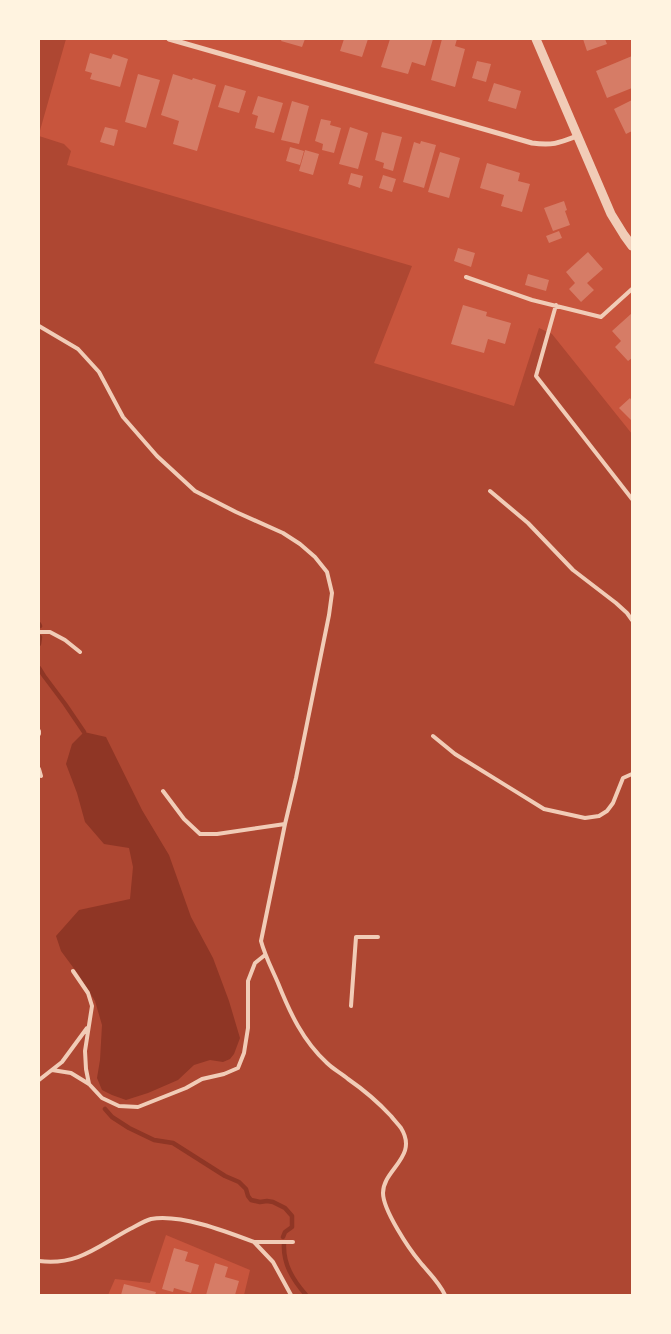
<svg xmlns="http://www.w3.org/2000/svg" width="671" height="1334" viewBox="0 0 671 1334" font-family="'Alegreya Sans',sans-serif">
<style>
.green{fill:#ae4732}
.water{fill:#8f3625}
.lines{fill:none;stroke-linecap:round;stroke-linejoin:round}
.stream{stroke:#8f3625;stroke-width:4.5}
.building{fill:#d67c66}
.service{stroke:#f1ccb7;stroke-width:4}
.minor{stroke:#f1ccb7;stroke-width:5}
.tertiary{stroke:#f1ccb7;stroke-width:9}
</style>
<rect width="100%" height="100%" fill="#c8553d"/>
<path class="green" d="M39,39h27l-27,95z
M39,136l25,8 7,7 -4,14 345,101 -38,97 140,43 25,-78 13,6 80,100v861h-388l6,-25 -84,-35 -16,48 -35,-4 -7,16h-69z"/>
<path class="water" d="M84,732l22,5 36,73 27,45 22,62 22,41 16,43 11,37 -6,16 -4,5 -7,3 -13,-2 -16,5 -16,15 -30,13 -22,7 -14,-5 -10,-5 -5,-12 3,-18 2,-35 -7,-24 -17,-27 -17,-23 -5,-15 23,-26 51,-11 3,-32 -4,-19 -25,-4 -19,-22 -8,-29 -11,-29 6,-20z"/>
<g class="lines">
<path class="stream" d="M39,624l1,2
M39,644l1,-7
M39,668l5,8 21,28 19,28
M105,1109l7,8 17,11 25,12 19,3 52,33 14,6 7,7 2,7 3,4 9,2 7,-1 6,1 12,6 7,8v11l-7,5 -2,5
M284,1244c-1,20 9,36 22,51"/>
</g>
<path class="building" d="M282,39h23l-3,8 -21,-6z
M344,39h24l-6,18 -22,-6z
M390,39h43l-8,27 -13,-4 -4,12 -27,-7z
M442,39h15l-2,7 10,3 -10,38 -24,-7z
M583,39h22l2,5 -20,7z
M90,53l21,6 2,-5 15,5 -8,28 -30,-8 2,-6 -7,-2z
M632,56v32l-25,10 -11,-27z
M477,61l14,3 -5,18 -14,-4z
M138,74l22,6 -14,48 -21,-6z
M173,74l19,6 1,-2 23,7 -19,66 -24,-7 6,-23 -18,-6z
M494,83l27,8 -5,18 -28,-8z
M225,85l21,6 -7,22 -21,-6z
M258,96l25,7 -9,30 -19,-5 3,-12 -6,-2z
M632,100v31l-6,3 -12,-25z
M292,101l17,5 -10,38 -18,-4z
M321,119l10,2 -1,4 11,3 -7,25 -12,-3 1,-6 -8,-3z
M105,127l13,3 -4,16 -14,-4z
M350,127l18,6 -10,36 -19,-5z
M382,132l20,5 -9,34 -10,-3 1,-5 -9,-3z
M421,141l15,4 -12,43 -21,-6 11,-40 6,2z
M290,147l14,4 -4,14 -14,-4z
M305,150l14,4 -6,21 -14,-4z
M440,152l20,6 -11,40 -21,-6z
M487,163l33,10 -2,8 12,3 -8,28 -21,-6 3,-11 -24,-7z
M351,173l12,3 -3,12 -12,-4z
M383,175l13,4 -4,13 -13,-4z
M564,201l3,9 -2,1 5,14 -17,6 -9,-23z
M559,231l3,7 -13,5 -3,-7z
M458,248l17,5 -4,14 -17,-6z
M588,252l15,17 -16,14 7,7 -13,12 -12,-13 6,-6 -9,-11z
M528,274l21,6 -3,11 -21,-6z
M463,305l24,7 -1,4 25,7 -6,21 -17,-5 -4,14 -33,-9z
M632,313v45l-4,3 -13,-14 6,-6 -9,-10z
M630,398l2,3v18l-1,1 -12,-12z
M174,1248l14,4 -3,9 14,4 -8,28 -17,-5 -1,4 -11,-3z
M215,1263l13,4 -3,10 14,4 -4,14h-29z
M124,1284l32,8 -1,3h-34z"/>
<g class="lines">
<path class="service" d="M466,277l66,23 69,17 31,-28
M556,305l-20,71 96,123
M39,326l39,23 21,23 24,45 34,39 38,35 41,21 47,21 17,11 15,13 12,15 5,21 -3,22 -33,163 -11,46 -68,10h-17l-16,-15 -21,-28
M490,491l38,32 45,47 43,33 11,10 5,7
M39,632h11l15,8 15,12
M39,731v3
M433,736l22,18 89,55 41,9 14,-2 8,-5 6,-8 10,-25 9,-4
M39,769l2,7
M285,824l-24,117c4,15 11,28 17,42 12,30 25,58 49,80 6,6 14,10 21,16 16,11 30,23 43,37 3,4 7,8 10,12 18,29 -18,41 -18,65 0,17 26,56 37,69 9,11 19,20 25,33
M73,971l15,22 4,13 -7,45 1,18 3,15
M351,1006l5,-69h22
M52,1070l19,3 18,11 13,14 17,8 19,1 48,-19 16,-9 22,-5 14,-6 6,-15 4,-25v-47l7,-18 10,-8
M39,1080l23,-18 25,-34
M39,1261c39,5 59,-15 91,-32 6,-3 14,-8 21,-10 30,-5 74,12 103,23
M291,1295l-18,-33 -19,-20h39"/>
<path class="minor" d="M169,39l363,104c20,3 27,0 45,-7"/>
<path class="tertiary" d="M536,39l75,175 13,21 8,11"/>
</g>
<rect width="671" height="1334" fill="none" stroke="#fff3e0" stroke-width="80"/>
</svg>
